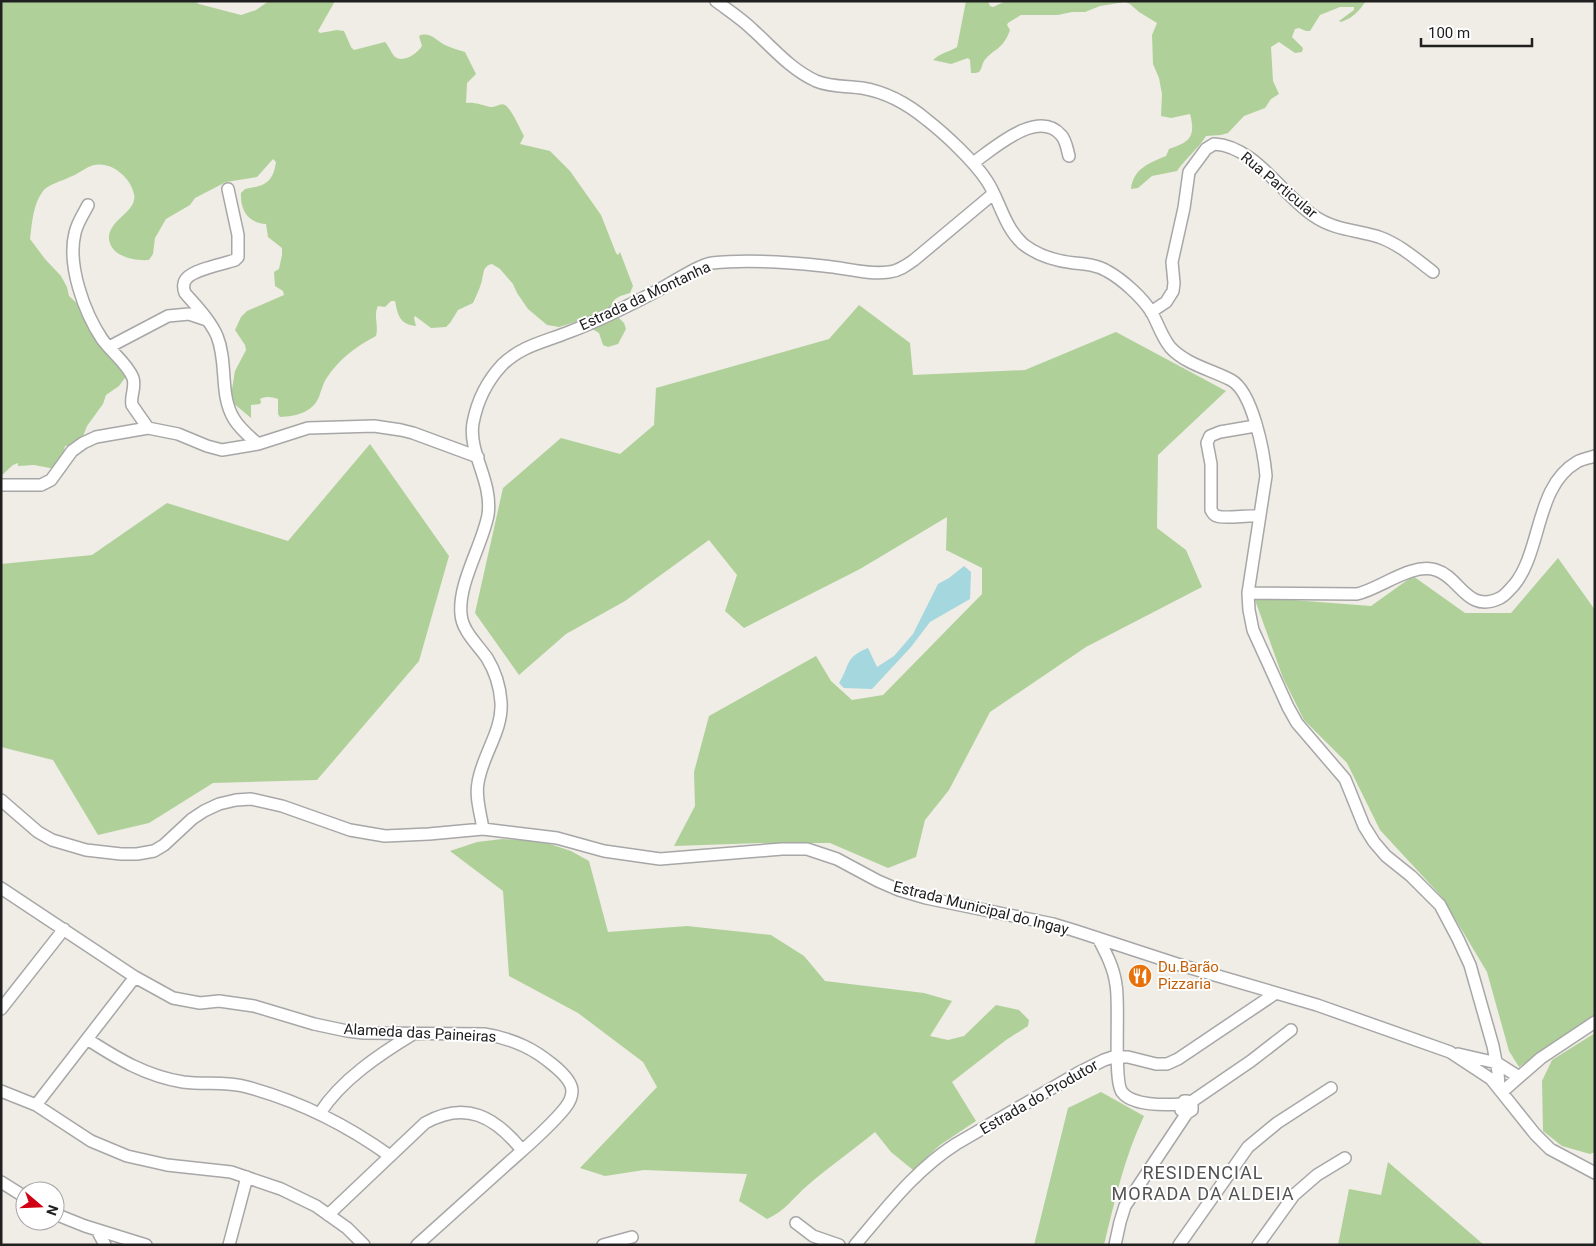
<svg xmlns="http://www.w3.org/2000/svg" width="1596" height="1246" viewBox="0 0 1596 1246" font-family="Roboto,sans-serif">
<style>
.forest{fill:#afd199}
.water{fill:#a5d7df}
.lines{fill:none;stroke-linecap:round;stroke-linejoin:round}
.minor-casing{stroke:#a7a7a7;stroke-width:14}
.minor{stroke:#fff;stroke-width:11}
.labels{text-anchor:middle;dominant-baseline:central;stroke-width:4;stroke-linejoin:round;paint-order:stroke}
.street-label{font-size:15px;fill:#202020;stroke:#fff}
.food-label{font-size:15px;fill:#c56008;stroke:#fff;text-anchor:start}
.quarter-label{font-size:18px;letter-spacing:1px;fill:#535353;stroke:#fff}
</style>
<rect width="100%" height="100%" fill="#f0ece6"/>
<path class="forest" d="M1,1h193l5,3 42,11 15,-5 13,-9h66l-17,30 2,2 17,-3 7,1 7,16 3,3 31,-8c4,4 5,9 9,14 8,8 23,-2 28,-10l-3,-10c10,-5 17,4 26,9 6,3 14,5 20,7l11,22 -9,9 -1,20c9,-1 15,2 24,4 5,1 11,-5 15,-2 6,3 15,24 19,31l-4,8 30,7 20,20 31,44 15,38 2,2 2,-3 13,34 -3,7c-10,3 -19,5 -19,17l13,13 2,6 -8,15 -10,3 -5,-2 -4,-12 -7,-4 -6,1 -4,-7 3,-4 -26,8 -12,-2 -19,-16 -11,-16 -4,-9 -13,-15 -8,-5c-10,2 -8,11 -11,20 -2,6 -5,12 -8,19l-15,7 -8,13 -4,4 -15,1 -16,-12 -1,2 2,8c-17,-2 -18,-11 -21,-25h-4l-6,6 -7,-1c-5,10 1,19 -2,30 -21,11 -37,23 -50,43 -3,5 -5,12 -7,18 -7,16 -23,19 -39,20l-2,-3v-15c-6,-2 -12,-3 -18,0l1,3 -1,2 -9,1v13l-25,-21 6,-8 3,-18 11,-21 -1,-5 -10,-15 6,-13 6,-6 37,-16 -1,-4 -8,-5 -1,-14 5,-3 3,-14v-7l-14,-11 -2,-13c-18,-1 -26,-14 -25,-31l4,-4c18,-3 28,-5 31,-27l-3,-3 -16,18 -31,5 -31,16 -5,7 -24,14 -11,19 -2,16 -4,6c-14,1 -38,-3 -40,-21 -1,-20 29,-27 25,-45 -3,-16 -22,-33 -40,-29 -8,2 -16,9 -24,12 -8,4 -21,7 -27,14 -10,13 -11,32 -13,48l15,20 16,17 6,11 2,9 13,12 45,67 -8,11 -13,9 -3,9 -16,22 -7,18 -15,2 -1,6 2,4 -9,12h-7l-16,-3 -16,1v-3l-5,2 -12,11z
M966,1h22l2,5 3,1 13,-6h360c-7,10 -13,17 -25,21l-2,-1 15,-11v-3h-14l-20,8 -10,16h-4l-7,-3 -4,1 -3,8 11,11 -1,4 -7,1 -16,-11 -8,5 2,34 6,13 -8,5 -6,9 -21,8 -16,17 -7,2 -15,1c-8,13 -20,22 -29,35l-25,5 -14,12 -7,1c2,-20 18,-26 35,-33l3,-7c21,-7 27,-12 21,-35l-19,4 -10,-2 1,-22 -3,-16 -6,-14 -1,-29 5,-12 -18,-11 -9,-8 -5,-2 -25,4 -15,6h-13l-14,3h-37l-13,8 -1,2 3,5c-7,20 -16,18 -26,31 -2,3 -2,8 -5,11 -2,1 -5,1 -8,1l-1,-13 -2,-2 -17,6 -18,-4c7,-7 16,-8 24,-13z
M859,305l51,38 3,32 112,-5 91,-38 110,59 -68,64 -1,73 29,22 16,37 -116,60 -96,65 -41,78 -24,30 -9,37 -28,11 -58,-25h-69l-87,3 21,-40 -1,-34 15,-56 107,-60 15,25 21,19 31,-5 99,-101v-26l-36,-18 1,-33 -87,52 -116,59 -19,-17 12,-36 -28,-35 -84,61 -59,33 -47,41 -44,-62 28,-125 58,-50 59,16 34,-29 2,-37 173,-49z
M370,444l79,112 -30,105 -102,119 -104,3 -64,40 -51,12 -45,-75 -52,-13v-183l91,-9 75,-52 121,38z
M1558,558l37,52v405l-76,52 -10,-16 -22,-79 -45,-75 -62,-67 -33,-67 -43,-43 -21,-42 -29,-81 117,9 42,-30 52,37h46z
M502,839l39,2 30,10 18,10 19,71 79,-6 84,9 33,21 21,25 99,12 28,8 -22,35 18,4 16,-4 32,-31 23,5 10,10 -1,6 -22,14 -54,42 24,39 -36,24 -27,25 -22,-18 -16,-20c-22,18 -45,34 -67,53 -15,13 -23,26 -41,34l-28,-18 8,-27 -103,-4 -39,6 -25,-8 77,-81 -14,-25 -65,-49 -69,-37 -6,-85 -53,-40 27,-9z
M1595,1033v119l-5,2 -28,-8 -19,-15 -1,-50 10,-21z
M1101,1092l43,24c-20,42 -29,84 -40,129h-70l34,-137z
M1388,1162l96,83h-146l11,-56 32,6z"/>
<path class="water" d="M964,566l7,6 -1,27 -40,23 -19,25 -39,42 -28,-1 -5,-5c12,-19 5,-25 29,-35l9,19 17,-11 19,-22 25,-50 11,-6z"/>
<g class="lines">
<g class="minor-casing">
<path id="minor" d="M716,1c12,9 26,18 37,29 20,18 37,39 63,51 14,6 30,5 46,7 24,4 46,16 65,32 18,14 47,41 60,61 13,20 17,46 36,63 14,11 33,17 51,19 11,1 23,2 33,8 15,8 36,27 45,42 6,11 10,24 18,34 15,17 42,23 61,33 22,12 33,73 35,96l-18,117 1,17 4,20 35,77 9,16 48,56 19,47 10,16 12,14 25,20 29,29 18,34 12,26 23,81 5,26 1,15
M973,163c20,-14 65,-55 88,-28 5,5 6,14 8,21
M228,189l10,46v22l-3,3c-11,4 -40,9 -48,18 -4,4 -4,10 -2,15 11,13 25,27 32,43 11,27 2,59 17,83 6,10 16,18 24,25
M88,205c-4,8 -11,18 -13,28 -8,32 9,79 27,106 9,13 25,24 31,39 3,10 -3,18 -1,27l16,23
M1151,312l15,-10 7,-11 1,-8 -2,-21 12,-54 5,-36 17,-23 8,-5c41,2 68,51 100,72 20,14 43,14 65,21 20,7 37,22 54,35
M109,347l59,-31 21,-2 18,6
M1255,426l-35,6 -10,4 -3,7 4,21v46c2,3 2,5 6,6 6,3 32,-1 42,0
M1,485h40l10,-5 21,-29 11,-8 13,-6 52,-9 30,6 29,12 15,4 36,-6 50,-16 66,-2 27,4 12,3 65,24
M1248,593l109,1c23,-5 55,-32 79,-24 24,7 31,44 64,28 6,-3 9,-8 14,-13 28,-34 21,-99 63,-123 5,-3 12,-4 18,-6
M1,800l37,32 14,8 34,10 35,4h16l17,-3 10,-6 28,-26 12,-8 15,-7 17,-4 15,-1 31,7 68,24 35,6 44,-2 54,-5 74,9 47,13 56,8 122,-10h25l30,10 41,22 21,9 27,8 127,26 23,7 101,33 140,41 133,47 41,27 44,55 15,15 45,24
M483,829c-2,-14 -8,-32 -5,-46 4,-28 25,-52 23,-81 -1,-15 -6,-31 -14,-44 -9,-13 -25,-27 -26,-44 -3,-31 21,-68 27,-99 5,-34 -20,-62 -15,-92 4,-21 14,-42 29,-58 19,-19 42,-23 67,-33 29,-11 57,-25 84,-39 14,-7 47,-29 59,-30 37,-4 75,-1 112,3 22,2 44,9 65,6 10,-1 18,-7 25,-12l79,-66
M1,888l134,89 38,21 27,5 19,-2 35,5 60,18 33,7 17,2 120,1c14,2 27,6 40,12 13,6 48,29 48,45 0,7 -3,12 -7,17 -16,20 -39,39 -58,56 -30,27 -60,54 -90,81
M1098,938c8,15 16,30 18,47 4,20 -3,96 6,107 10,14 44,13 59,12
M1,1009l63,-80
M87,1039c31,20 59,37 96,43 22,3 43,-1 64,5 52,14 100,38 143,69
M1458,1054l39,9 22,14
M1,1091l35,14 55,36 36,15 40,9 64,7 50,17 35,17 31,22 17,17
M1502,1092l39,-34 54,-36
M1191,1102l60,-41 40,-31
M36,1105l99,-128
M320,1113c21,-33 60,-59 93,-79
M1,1182l24,15
M55,1214l30,12 61,19
M328,1215l97,-92c41,-23 70,-6 97,27
M796,1223l17,13 26,9
M97,1230l8,15
M229,1245l18,-68
M603,1245l29,-8
M855,1245c31,-36 60,-75 101,-101l122,-71 26,-13 9,-3h15l28,7h11l11,-5 98,-66
M1115,1245l5,-23 5,-16 62,-93 5,-3v-6l-5,-3h-3l-3,5v4l6,3
M1179,1245l69,-98 29,-24 54,-35
M1258,1245l36,-50 23,-20 28,-17"/>
</g>
<use href="#minor" class="minor"/>
</g>
<defs>
<g id="restaurant-disc" transform="scale(1.25)"><circle r="9.5" fill="#e8710a" stroke="#fff"/><path d="M-5-6h1v4h1v-4h1v4h1v-4h1v5L-1.5 .5V6h-2V.5L-5-1ZM5-6V6H3V1.5H1.5Q1.5-4 5-6Z" fill="#fff"/></g>
</defs>
<g fill-rule="evenodd">
<use href="#restaurant-disc" x="1140" y="976"/>
</g>
<g class="labels">
<g class="street-label">
<text transform="translate(1279 185) rotate(40)">Rua Particular</text>
<text transform="translate(645 296) rotate(-25)">Estrada da Montanha</text>
<text transform="translate(981 908) rotate(14)">Estrada Municipal do Ingay</text>
<text transform="translate(420 1033) rotate(3)">Alameda das Paineiras</text>
<text transform="translate(1039 1097) rotate(-30)">Estrada do Produtor</text>
</g>
<g class="food-label">
<text x="1158" y="967">Du Barão<tspan x="1158" dy="17">Pizzaria</tspan></text>
</g>
<g class="quarter-label">
<text x="1203" y="1172">RESIDENCIAL<tspan x="1203" dy="21">MORADA DA ALDEIA</tspan></text>
</g>
</g>
<rect width="1596" height="1246" fill="none" stroke="#202020" stroke-width="5"/>
<g transform="translate(40 1206) rotate(109)"><circle r="24" fill="#ffffff" stroke="#a6a6a6"/>
<path d="M0-4L9 19L0 12L-9 19Z" fill="#cf0013"/>
<text y="-8" font-size="14" font-weight="bold" text-anchor="middle" fill="#202020">N</text>
</g>
<path d="M1421 38v8h111v-8" fill="none" stroke="#202020" stroke-width="2.5"/>
<text x="1428" y="38" font-size="15" fill="#202020" stroke="#ffffff" stroke-width="4" paint-order="stroke">100 m</text>
</svg>
